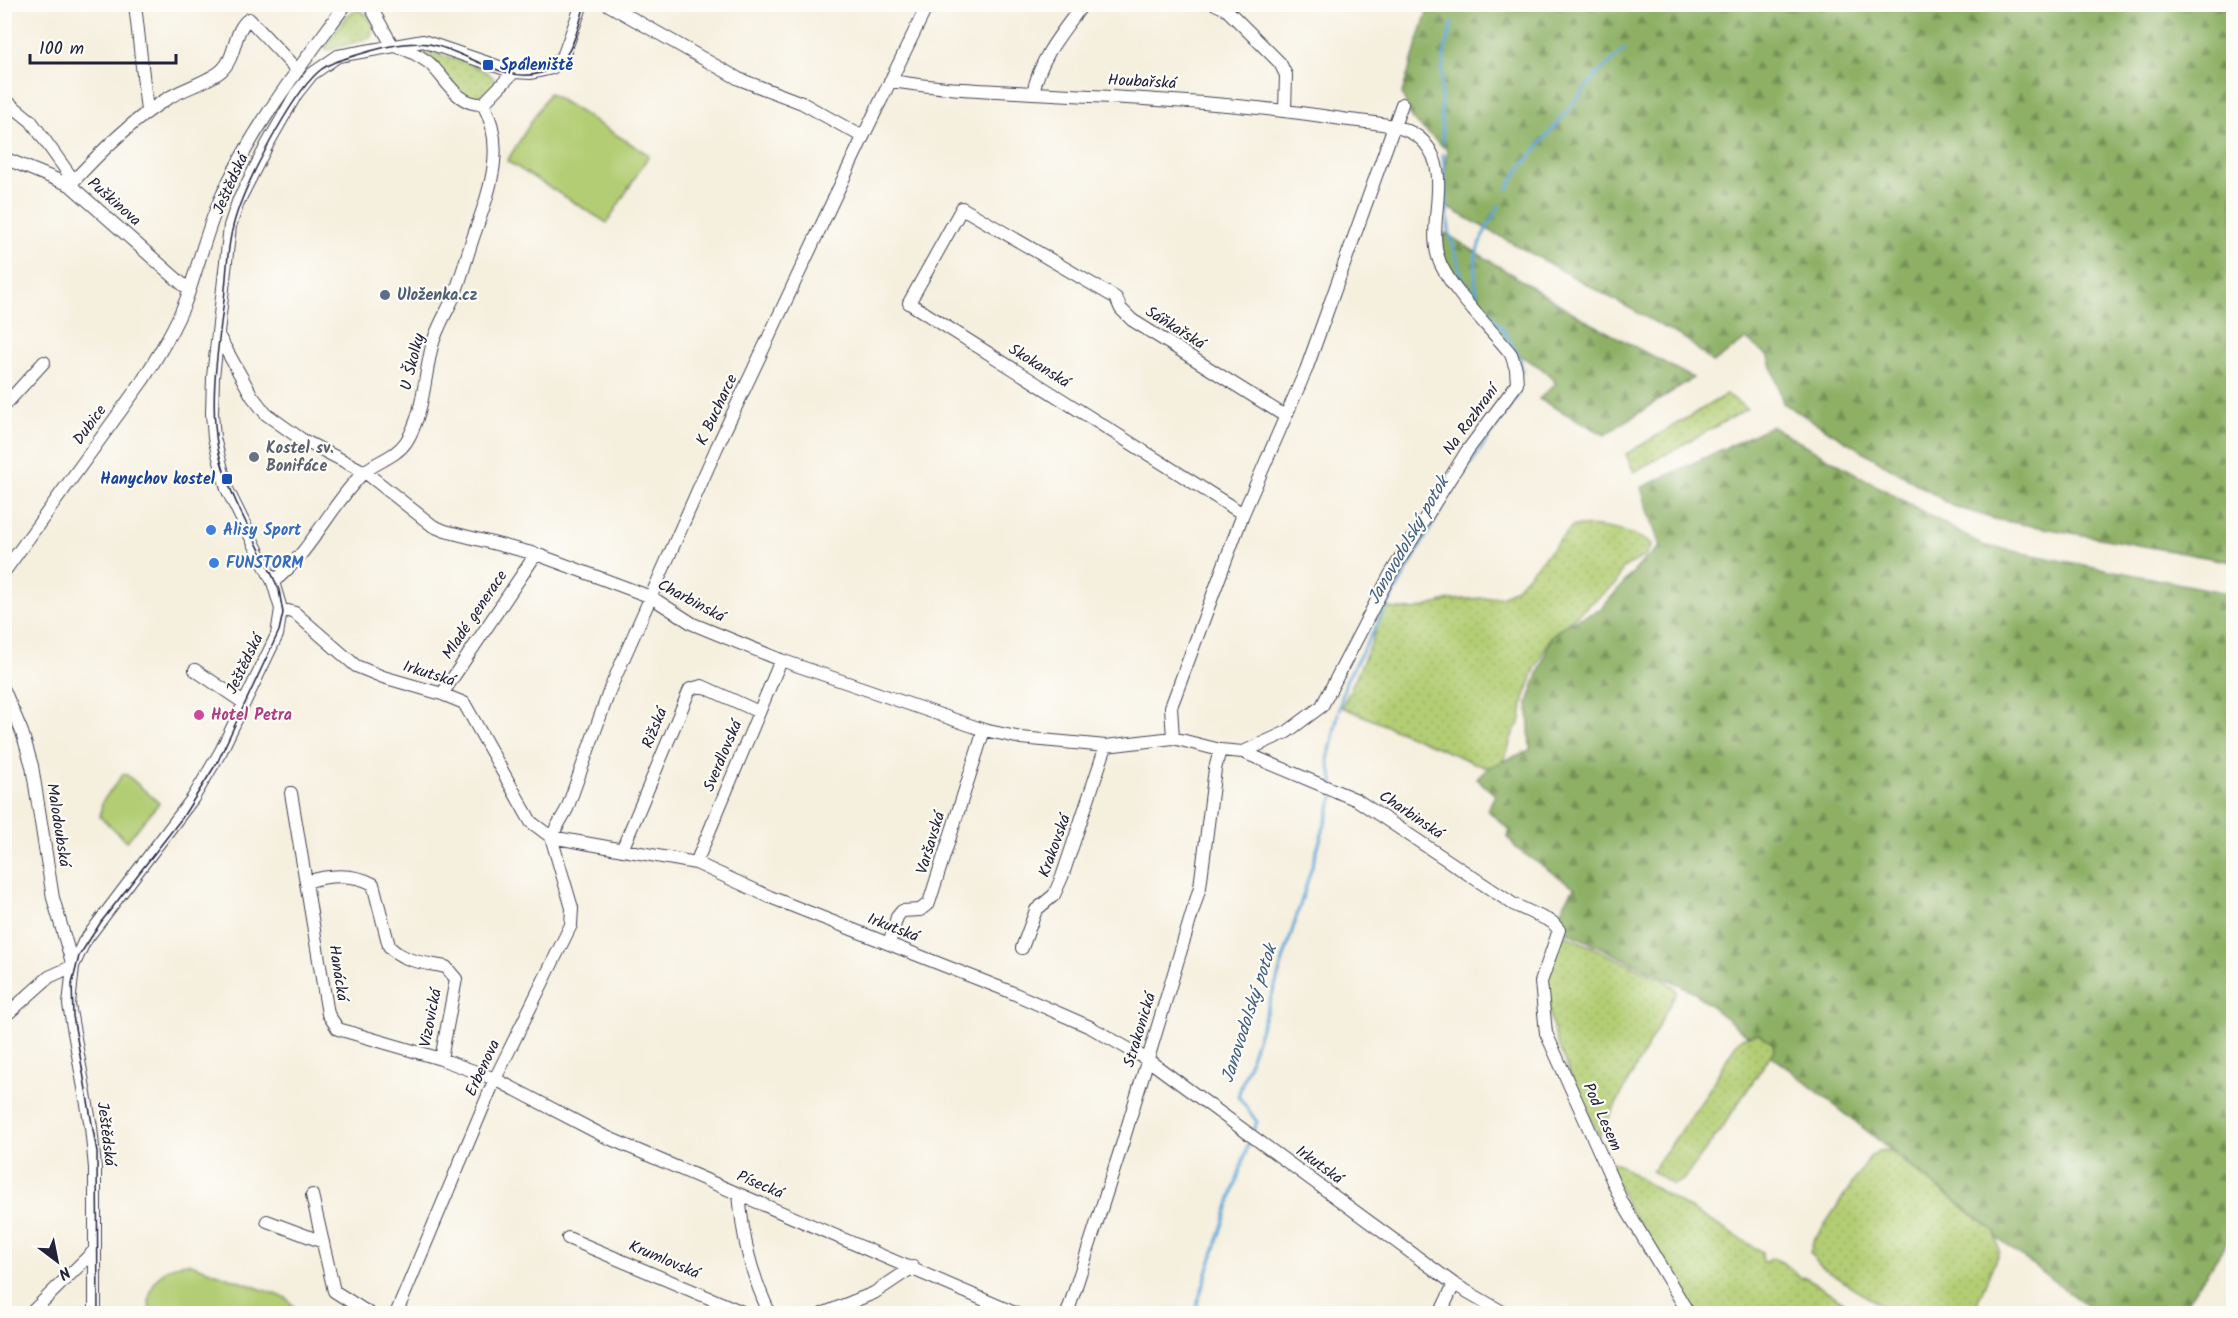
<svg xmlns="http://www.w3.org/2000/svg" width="2238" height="1318" viewBox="0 0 2238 1318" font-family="Kalam,sans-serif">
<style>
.grass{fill:url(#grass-dots);stroke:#6a7857;stroke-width:1.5}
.forest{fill:url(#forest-firs);stroke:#586950;stroke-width:1.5}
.pitch{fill:#b2cd73;stroke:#6a7857;stroke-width:1.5}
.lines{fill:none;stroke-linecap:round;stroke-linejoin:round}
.stream{stroke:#63a7d8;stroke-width:3}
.minor-casing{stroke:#424153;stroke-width:14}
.minor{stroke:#fff;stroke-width:12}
.tram{stroke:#22223b;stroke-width:1.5}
.transit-dot{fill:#1a4fb4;stroke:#fdfcf7;stroke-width:2}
.service-dot{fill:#5c6f8a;stroke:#fdfcf7;stroke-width:2}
.worship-dot{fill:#6b7280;stroke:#fdfcf7;stroke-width:2}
.shop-dot{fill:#3f7fe0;stroke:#fdfcf7;stroke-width:2}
.hotel-dot{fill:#d1479c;stroke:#fdfcf7;stroke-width:2}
.labels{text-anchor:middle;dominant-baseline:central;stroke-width:4.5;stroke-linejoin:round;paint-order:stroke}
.transit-label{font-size:16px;font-weight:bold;fill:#164399;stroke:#fdfcf7;text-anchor:start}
.street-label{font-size:16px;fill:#22223b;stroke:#fdfcf7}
.service-label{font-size:16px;font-weight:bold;fill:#4e5e75;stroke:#fdfcf7;text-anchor:start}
.worship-label{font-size:16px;font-weight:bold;fill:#5b616d;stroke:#fdfcf7;text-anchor:start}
.shop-label{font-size:16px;font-weight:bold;fill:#366cbe;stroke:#fdfcf7;text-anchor:start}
.hotel-label{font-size:16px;font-weight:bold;fill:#b23c85;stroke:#fdfcf7;text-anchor:start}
.water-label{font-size:18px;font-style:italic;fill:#3f5e82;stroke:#fdfcf7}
</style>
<defs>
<pattern id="grass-dots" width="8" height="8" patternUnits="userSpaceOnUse" patternTransform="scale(1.5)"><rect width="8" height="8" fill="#b2cd73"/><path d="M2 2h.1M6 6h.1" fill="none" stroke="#99b064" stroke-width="1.8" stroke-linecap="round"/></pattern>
<pattern id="forest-firs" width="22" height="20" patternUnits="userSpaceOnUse" patternTransform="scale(1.5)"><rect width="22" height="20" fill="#8db065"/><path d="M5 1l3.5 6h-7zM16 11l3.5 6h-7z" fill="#738f54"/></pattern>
</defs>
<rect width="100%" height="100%" fill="#fdfcf7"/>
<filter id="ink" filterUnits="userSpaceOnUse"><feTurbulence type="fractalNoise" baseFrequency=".0167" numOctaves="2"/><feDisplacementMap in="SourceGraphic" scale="12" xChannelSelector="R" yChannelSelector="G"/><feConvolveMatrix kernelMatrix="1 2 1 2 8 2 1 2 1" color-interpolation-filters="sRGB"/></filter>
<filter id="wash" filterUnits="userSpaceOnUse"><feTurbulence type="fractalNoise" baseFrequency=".008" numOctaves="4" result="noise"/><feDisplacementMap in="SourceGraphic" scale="24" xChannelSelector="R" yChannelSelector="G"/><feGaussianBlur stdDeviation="1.35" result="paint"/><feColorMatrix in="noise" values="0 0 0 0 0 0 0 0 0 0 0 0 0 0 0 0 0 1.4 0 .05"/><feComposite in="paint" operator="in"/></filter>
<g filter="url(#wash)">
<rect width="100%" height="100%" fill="#f5efde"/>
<path class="grass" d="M358,10c10,3 13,9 16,18l-4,10 -42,12 -4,-2 24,-33z
M419,51c18,2 71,14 77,32l-19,15 -11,-1z
M1727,394l20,15 -113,63 -8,-18z
M1573,526c28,0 55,3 79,18l-7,12 -22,12 -7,15 -65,53 -17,35 -10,28 -4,24c-16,14 -6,49 -36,44l-142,-60 30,-65 8,-28 7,-6 28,2 35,-10 52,-3 14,-9z
M1561,933l105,48 11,10 -78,145c-22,-48 -55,-104 -52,-158 1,-14 10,-31 14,-45z
M1758,1033l15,11 1,6 -55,82 -36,48 -10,5 -21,-14 52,-73 31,-53 7,-7z
M1888,1150l107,82 4,19 -26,62h-81l-72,-47 -10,-13 3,-11 57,-85 8,-6z
M1608,1161l11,3 26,18 117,70 1,11 10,-5 11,5 19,16 1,-3 56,37h-168l-25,-48 -41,-60z"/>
<path class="forest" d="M1429,5h804v557l-239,-43 -41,-13 -170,-103 -14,-46 -23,-18 -33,24 -26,-23 -245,-136 5,-54 -35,-31 -10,-26z
M1445,233l140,87 108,58 -88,57 -66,-36 17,-16c-15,-19 -23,-18 -40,-30 -19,-14 -73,-84 -75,-106 0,-4 2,-9 4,-14z
M1771,426l211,119 251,49v639l-53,80h-84l-99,-75 -2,-6 -224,-177 3,-5 -1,-6 -15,-11 -10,3 -57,-46 -126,-59 -9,-12 18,-32 -57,-38 -9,-12 2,-7 -23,-20 8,-15 -18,-16 12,-12 41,-17 -2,-48 24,-67 16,-12 32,-13 44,-50 16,-13 -19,-59z"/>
<path class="pitch" d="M549,93l100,62 -42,68 -100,-62z
M123,774l4,1 32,28 -32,38 -27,-24 2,-15z
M188,1263l98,35 14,15h-150c-4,-26 9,-47 38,-50z"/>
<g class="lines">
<path class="stream" d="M4,18l5,-14
M1443,143c-3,-40 -4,-81 9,-119
M1443,154l6,77 14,49 41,51 16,28 3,13
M1508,189l8,-15 82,-101 27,-24
M1477,294c-7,-40 3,-54 22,-88
M1339,710l7,-29 101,-183 71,-103
M1334,785l-6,-25 10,-46
M1253,1132l4,-10 -19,-26 39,-116 57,-185
M1194,1314l55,-172"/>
</g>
</g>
<g filter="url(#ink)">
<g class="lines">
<g class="minor-casing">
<path id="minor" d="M135,4l12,107
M369,4l23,41
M607,4l132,75 63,24 61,34
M1215,4l11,5 54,54 6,12 -1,35
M398,47c11,3 20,8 30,15 19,16 27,43 55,42l31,-32
M1033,93c8,-37 28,-59 50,-89
M4,99l27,22 43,60
M4,158l66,27 119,105
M70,185c28,-31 60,-63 95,-85 16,-11 44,-18 57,-30 15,-14 11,-40 27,-51l48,51
M218,335l34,61 14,18 35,25 64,33 68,54 12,5 91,23 115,43 42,27 88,36 203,70 37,8 85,8 67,-8 47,12 23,2 44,-20 35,-26 68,-131 77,-124 50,-67 -1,-15 -5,-15c-21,-26 -56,-60 -70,-89 -18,-38 14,-89 -17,-123 -18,-20 -57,-19 -82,-23 -126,-20 -253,-22 -380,-30 -24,-1 -48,-5 -72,-8
M4,406l40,-44
M1243,514l-334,-211 53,-95 154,90 5,11 11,11 153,96
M4,572l139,-192c16,-26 32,-52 43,-80 12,-33 20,-68 34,-100 31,-71 80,-133 126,-196
M273,582c38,-30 56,-74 89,-108 14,-13 33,-16 44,-32 18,-28 18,-65 26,-96 4,-17 15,-34 22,-50 8,-20 13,-41 20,-61 15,-43 33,-88 9,-131
M281,609l14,4 61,53 27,11 59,17 22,9 67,119 20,15 145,26 74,34 236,93 84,37 58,33 306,224 52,30
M195,670l49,33
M4,690l18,42 10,34 21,132 20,68
M442,694l94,-140
M1173,738l-2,-31 72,-193 63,-144 96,-266
M1243,752l114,48 156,104 39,18 7,8 -18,52 5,51 76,169 67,112
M291,793l37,221 10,15 103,30 54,20 109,57 413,178
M551,837l16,-28 43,-120 107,-242 146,-310 65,-133
M622,850l68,-161 12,-3 57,26
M696,863l85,-203
M307,882c20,-7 46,-9 66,2l16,62c13,16 38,17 57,21l10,12 -15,80
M889,944l8,-27 5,-6 18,-1 9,-7 55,-173
M1022,948l14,-38 18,-15 8,-18 44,-131
M4,1017l45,-40 24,-11
M739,1194c4,45 11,78 31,120
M312,1195l22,96 36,23
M267,1221l56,21
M568,1238l179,76
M30,1314l65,-64
M95,1314v-146l-4,-41 -22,-122 4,-39 11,-24 109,-144 28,-47 56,-116 4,-26 -8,-27 -46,-93 -13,-51 -2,-25 1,-36 17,-151 8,-24 29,-57 29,-51 16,-20 26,-18 85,-15 91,31 17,1 21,-5 12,-14 18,-50
M396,1314l99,-235 76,-154 1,-17 -21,-71
M822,1314l52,-21 39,-26
M1067,1314l54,-166 79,-261 15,-118 5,-19
M1440,1314l14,-30"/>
</g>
<use href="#minor" class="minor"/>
<path class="tram" d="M98,1314l-1,-162 -24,-136 -1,-32 7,-28 22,-34 81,-104 36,-57 61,-130 4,-18 -4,-23c-20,-47 -50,-90 -61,-141 -9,-49 0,-100 6,-149 3,-27 3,-55 11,-81 10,-35 55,-121 82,-146 7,-7 17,-11 27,-14 26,-8 58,-19 85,-15 36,6 74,40 112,29 31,-9 36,-41 44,-69"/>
</g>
</g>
<g class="transit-dot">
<rect x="482" y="59" width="12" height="12" rx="3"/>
<rect x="221" y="473" width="12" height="12" rx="3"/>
</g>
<circle class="service-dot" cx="385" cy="295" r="6"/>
<circle class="worship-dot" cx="254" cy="457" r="6"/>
<g class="shop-dot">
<circle cx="211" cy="530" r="6"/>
<circle cx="214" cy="563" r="6"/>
</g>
<circle class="hotel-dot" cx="199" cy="715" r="6"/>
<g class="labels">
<g class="transit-label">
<text x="500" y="65">Spáleniště</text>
<text x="215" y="479" text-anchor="end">Hanychov kostel</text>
</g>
<g class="street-label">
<text transform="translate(1142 82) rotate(3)">Houbařská</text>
<text transform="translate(231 184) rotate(-66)">Ještědská</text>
<text transform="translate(114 202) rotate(41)">Puškinova</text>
<text transform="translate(1175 328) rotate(32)">Sáňkařská</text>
<text transform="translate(413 362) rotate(-76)">U Školky</text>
<text transform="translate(1039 366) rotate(32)">Skokanská</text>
<text transform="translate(717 410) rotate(-65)">K Bucharce</text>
<text transform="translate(1471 420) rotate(-54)">Na Rozhraní</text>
<text transform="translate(90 425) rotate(-54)">Dubice</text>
<text transform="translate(691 601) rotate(28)">Charbinská</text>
<text transform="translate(475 615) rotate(-56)">Mladé generace</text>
<text transform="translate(245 664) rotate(-64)">Ještědská</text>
<text transform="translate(429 674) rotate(17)">Irkutská</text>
<text transform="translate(655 728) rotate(-68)">Rižská</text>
<text transform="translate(723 756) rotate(-67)">Sverdlovská</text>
<text transform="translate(1411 815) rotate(34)">Charbinská</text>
<text transform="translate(58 825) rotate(81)">Malodoubská</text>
<text transform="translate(931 843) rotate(-73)">Varšavská</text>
<text transform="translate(1055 846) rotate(-70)">Krakovská</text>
<text transform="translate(893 928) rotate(21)">Irkutská</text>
<text transform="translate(338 973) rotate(81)">Hanácká</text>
<text transform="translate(431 1018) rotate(-79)">Vizovická</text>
<text transform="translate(1140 1030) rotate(-73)">Strakonická</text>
<text transform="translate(483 1068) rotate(-65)">Erbenova</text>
<text transform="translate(1602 1117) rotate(66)">Pod Lesem</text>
<text transform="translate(106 1134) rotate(83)">Ještědská</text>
<text transform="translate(1319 1165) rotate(36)">Irkutská</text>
<text transform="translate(760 1185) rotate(23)">Písecká</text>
<text transform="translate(664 1260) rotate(23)">Krumlovská</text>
</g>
<g class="service-label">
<text x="397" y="295">Uloženka.cz</text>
</g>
<g class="worship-label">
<text x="266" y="448">Kostel sv.<tspan x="266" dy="18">Bonifáce</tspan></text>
</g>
<g class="shop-label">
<text x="223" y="530">Alisy Sport</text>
<text x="226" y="563">FUNSTORM</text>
</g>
<g class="hotel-label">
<text x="211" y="715">Hotel Petra</text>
</g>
<g class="water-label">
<text transform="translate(1409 541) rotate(-60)">Janovodolský potok</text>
<text transform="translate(1250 1014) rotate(-72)">Janovodolský potok</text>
</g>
</g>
<rect width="2238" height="1318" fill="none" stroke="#fdfcf7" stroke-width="24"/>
<g transform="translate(57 1261) rotate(148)" stroke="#fdfcf7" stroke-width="4.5" paint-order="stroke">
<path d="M0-4.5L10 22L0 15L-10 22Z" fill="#22223b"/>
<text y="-9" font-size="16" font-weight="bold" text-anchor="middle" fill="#22223b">N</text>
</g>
<path d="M30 54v9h146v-9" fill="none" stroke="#22223b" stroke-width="3"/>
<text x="39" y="54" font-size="18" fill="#22223b" stroke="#fdfcf7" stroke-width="4.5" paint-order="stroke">100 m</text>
</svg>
